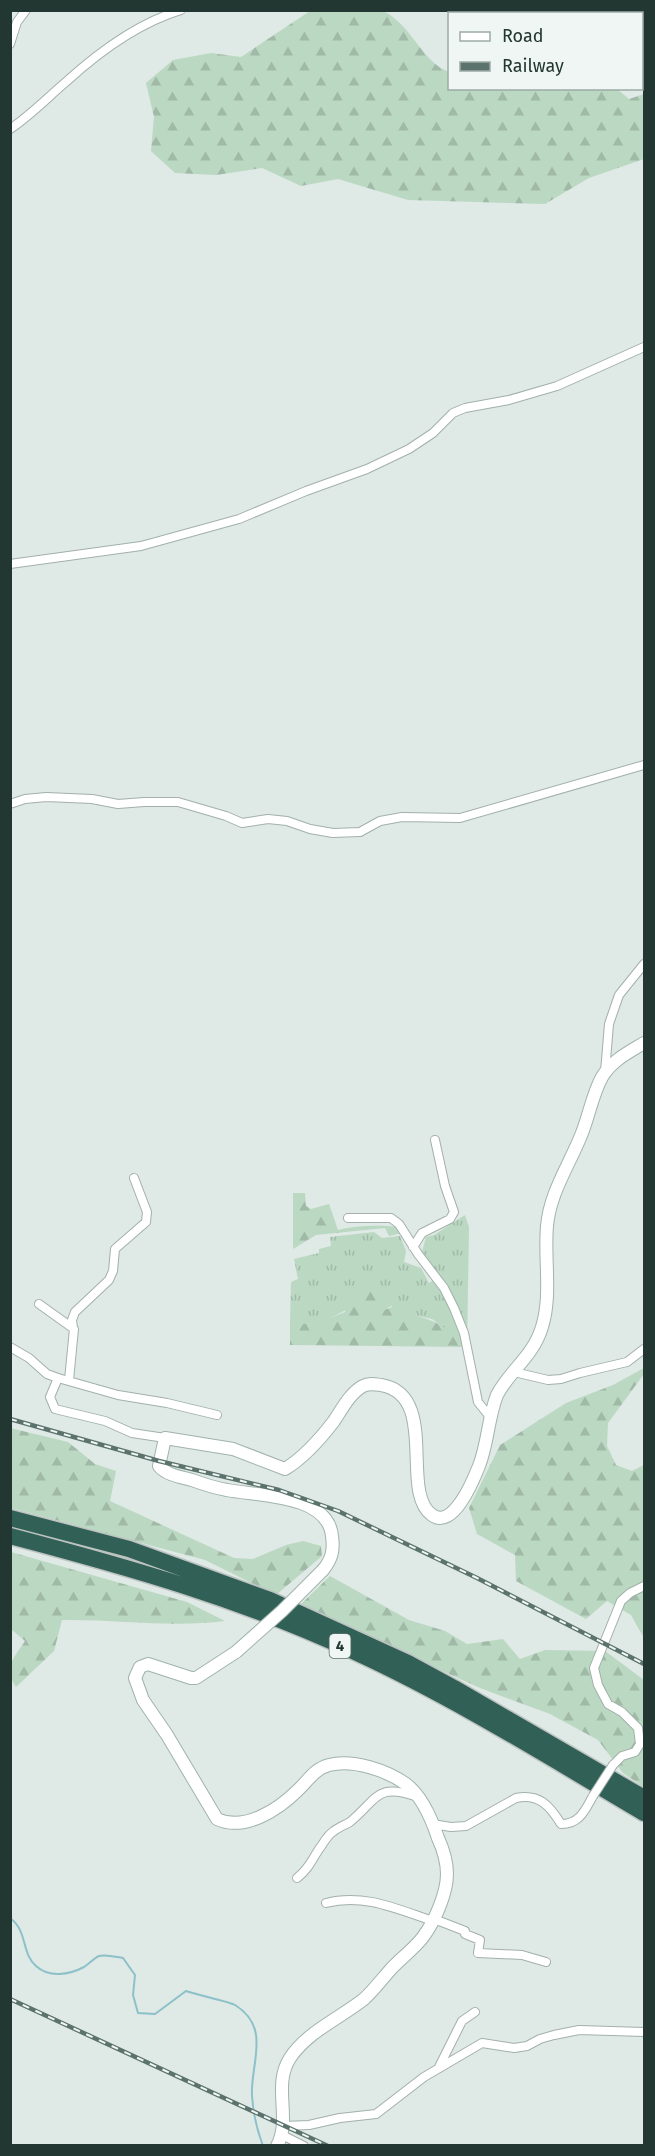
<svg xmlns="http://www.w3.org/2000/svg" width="655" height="2156" viewBox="0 0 655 2156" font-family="'Fira Sans',sans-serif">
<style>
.grass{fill:url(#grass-tufts)}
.forest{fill:url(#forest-firs)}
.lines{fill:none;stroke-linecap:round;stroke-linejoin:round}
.stream{stroke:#8cc1c9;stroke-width:2}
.street-casing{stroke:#a3b0ab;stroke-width:10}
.secondary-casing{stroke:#a0b3ac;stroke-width:14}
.highway-casing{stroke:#bdc3c1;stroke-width:19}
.street{stroke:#fff;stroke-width:8}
.secondary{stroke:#fff;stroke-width:12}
.highway{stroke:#316056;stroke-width:16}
.rail-casing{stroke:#5c736d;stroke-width:4.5}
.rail{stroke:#eff6f3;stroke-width:2;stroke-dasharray:7;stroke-linecap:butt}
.street-bridge-casing{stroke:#a3b0ab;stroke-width:10;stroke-linecap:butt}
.secondary-bridge-casing{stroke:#a0b3ac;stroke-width:14;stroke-linecap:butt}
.street-bridge{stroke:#fff;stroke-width:8}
.secondary-bridge{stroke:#fff;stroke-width:12}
.labels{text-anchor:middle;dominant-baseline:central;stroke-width:5;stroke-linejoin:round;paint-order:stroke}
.shield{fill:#eff6f3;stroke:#60706b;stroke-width:1.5}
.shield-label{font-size:15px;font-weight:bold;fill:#223731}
</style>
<defs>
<pattern id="grass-tufts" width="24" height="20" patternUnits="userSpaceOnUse" patternTransform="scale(1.5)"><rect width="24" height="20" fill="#bad8c2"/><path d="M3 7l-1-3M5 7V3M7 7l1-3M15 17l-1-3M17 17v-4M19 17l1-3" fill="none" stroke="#a0baa7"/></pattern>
<pattern id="forest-firs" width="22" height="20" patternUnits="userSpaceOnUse" patternTransform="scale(1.5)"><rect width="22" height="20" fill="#bad8c2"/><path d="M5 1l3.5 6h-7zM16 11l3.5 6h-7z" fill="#a0baa7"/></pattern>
</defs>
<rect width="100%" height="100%" fill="#dfe9e5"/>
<path class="grass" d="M465,1215l4,12 -2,120 -3,-5 -32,-23 -19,-4 -22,-9 -7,4 -12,-18c-27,20 -46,33 -82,32l1,-42 7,-3 -4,-20 25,-6v-4l12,-3 -1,-9 44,-5 8,6 18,-2 6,15 -2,11 17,6 8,15 8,-5 -15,-26 4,-15 8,-2z"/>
<path class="forest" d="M310,11c13,-1 67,-4 75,1 27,14 37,50 64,60l1,16 167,1 12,10 15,-5v65l-55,19 -44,26 -137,-4 -70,-21 -37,7 -39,-18 -46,7 -41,-2 -24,-22 3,-34 -8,-34 27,-23 38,-7 30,4z
M293,1193h12l1,13 5,3 18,-5 9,26c19,-5 41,-5 60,-3l4,6 -13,3 -4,-8 -69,7 -23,14z
M372,1291l12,19 16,-6 13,5v6c20,5 41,14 54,32l-177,-2v-21c19,1 38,-5 55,-12v-11z
M644,1368v6l-36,49 -1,23 9,19 16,6 12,-6v173l-13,-23 -24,-14 -21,18 -70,-38 -1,-26 -38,-21 -8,-26 31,-63 66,-42 47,-18z
M10,1428l58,14 27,22 21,7 -6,30 124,57 19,1 33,-14 17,-4 18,5 1,10 -46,39 -71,-35 -194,-52z
M11,1552l176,50 38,19c-54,7 -109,-2 -163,-1l-8,31 -38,36c-13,-20 -2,-29 9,-46l-14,-12z
M330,1576l79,44 36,11 22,13 36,-5 17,20 25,-9 60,1 39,29v107l-21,-14 -25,-33 -48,-26 -70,-26 -181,-82z"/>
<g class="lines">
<path class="stream" d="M10,1918c18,13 11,35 26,48 13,12 33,9 48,1 5,-3 10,-9 15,-11 7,-2 17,1 24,2l12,17 -2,20 5,18 17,1 31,-23c11,4 42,10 49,14 37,23 15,59 17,91 1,16 5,34 11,50"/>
<g class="street-casing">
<path id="street" d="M488,10l18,4
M552,14l11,-4
M10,44l7,-22 9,-12
M10,129c21,-14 38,-32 57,-48 33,-30 71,-58 114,-71
M10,564l131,-18 98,-27 67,-28 61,-22 42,-20 24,-16 20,-20 12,-5 44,-8 48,-14 87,-39
M10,804l15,-5 21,-2 46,2 26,5 26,-2h34l48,14 16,7 26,-4 19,2 23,8 23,4 27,-1 20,-11 22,-4 58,1 184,-53
M605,1072l4,-48 10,-29 25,-31
M348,1218h43l8,6 19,30 26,34 10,20 10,25 14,69 12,15
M413,1247l9,-14 28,-14 4,-7 -9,-26 -10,-46
M39,1304l35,25 -5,51
M73,1328l-1,-8 3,-8 34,-32 4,-9 2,-22 31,-27 1,-10 -13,-34
M10,1347l19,11 18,16 11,4 60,17 49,8 50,12
M514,1372l34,8 13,-1 19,-6 47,-11 17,-13
M58,1378l-8,19 5,12 50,12 27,12 33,5
M613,1765l9,-9 13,-4 5,-8 -2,-16 -16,-16 -14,-8 -10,-19 -4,-17 27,-67 9,-8 14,-7
M432,1824l19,3 15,-1 50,-28c23,-5 34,8 45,26 19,0 24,-14 32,-28
M297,1878c14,-11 15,-20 25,-33 3,-5 7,-11 12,-14 5,-4 11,-6 16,-9 28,-23 26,-40 68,-25
M326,1903c37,-10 71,6 107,18
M434,1919l31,12v3l15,6 -2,13 44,2 24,7
M439,2067l23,-46 13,-9
M284,2126l25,-1 31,-7 36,-4 48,-37 58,-34 32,5 13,-2 13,-7 14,-4 25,-5 65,2
M282,2135l22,11"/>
</g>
<g class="secondary-casing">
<path id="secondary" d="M323,1570c9,-11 11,-20 9,-34 -4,-42 -74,-40 -105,-46 -12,-2 -24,-6 -35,-10 -11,-3 -26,-5 -33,-14l6,-28 68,11 52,20c18,-11 36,-31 49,-48 8,-12 16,-28 29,-35 6,-3 11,-2 18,-1 59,10 18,107 51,130 21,15 41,-34 47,-49 9,-23 9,-48 18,-71 13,-25 36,-38 45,-68 10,-32 2,-68 5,-101 3,-34 23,-62 35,-93 7,-18 11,-40 20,-56 9,-16 27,-25 42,-34
M236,1652l-40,26h-5l-43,-14 -8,3 -5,11 8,22 24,35 50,84c28,13 62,-10 81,-29 10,-9 16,-21 31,-25 24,-6 57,5 77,19 16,12 26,36 32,54 5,11 9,24 9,36 0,19 -12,47 -24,63 -9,12 -22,21 -32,32 -9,10 -17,21 -27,30 -24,19 -57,33 -74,59 -18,28 2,60 -13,88"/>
</g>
<g class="highway-casing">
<path id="highway" d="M10,1518l119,31 141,51 138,63 46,25 190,110
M10,1536c118,31 234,64 345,116 100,46 194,105 289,161"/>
</g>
<use href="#street" class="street"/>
<use href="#secondary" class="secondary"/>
<use href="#highway" class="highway"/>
<g class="rail-casing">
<path id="rail" d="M10,1419l149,42 120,29 59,21 139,67 167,86
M10,1999l318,147"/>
</g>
<use href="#rail" class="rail"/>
<g class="street-bridge-casing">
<path id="street-bridge" d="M593,1796l20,-31"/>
</g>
<g class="secondary-bridge-casing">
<path id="secondary-bridge" d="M236,1652l46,-41 41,-41"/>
</g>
<use href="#street-bridge" class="street-bridge"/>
<use href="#secondary-bridge" class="secondary-bridge"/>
</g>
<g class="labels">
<rect class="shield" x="329.5" y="1634" width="21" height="24" rx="4.5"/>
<g class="shield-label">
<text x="340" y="1646">4</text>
</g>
</g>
<rect width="655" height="2156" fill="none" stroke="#223731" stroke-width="24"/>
<rect x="448" y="12" width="195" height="78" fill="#eff6f3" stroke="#9daaa5" stroke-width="1.5"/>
<rect x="460" y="32" width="30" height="9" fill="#ffffff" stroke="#9daaa5" stroke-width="1.5"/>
<text x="502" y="42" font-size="18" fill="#223731">Road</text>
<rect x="460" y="62" width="30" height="9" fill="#5c736d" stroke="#9daaa5" stroke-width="1.5"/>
<text x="502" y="72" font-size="18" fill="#223731">Railway</text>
</svg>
